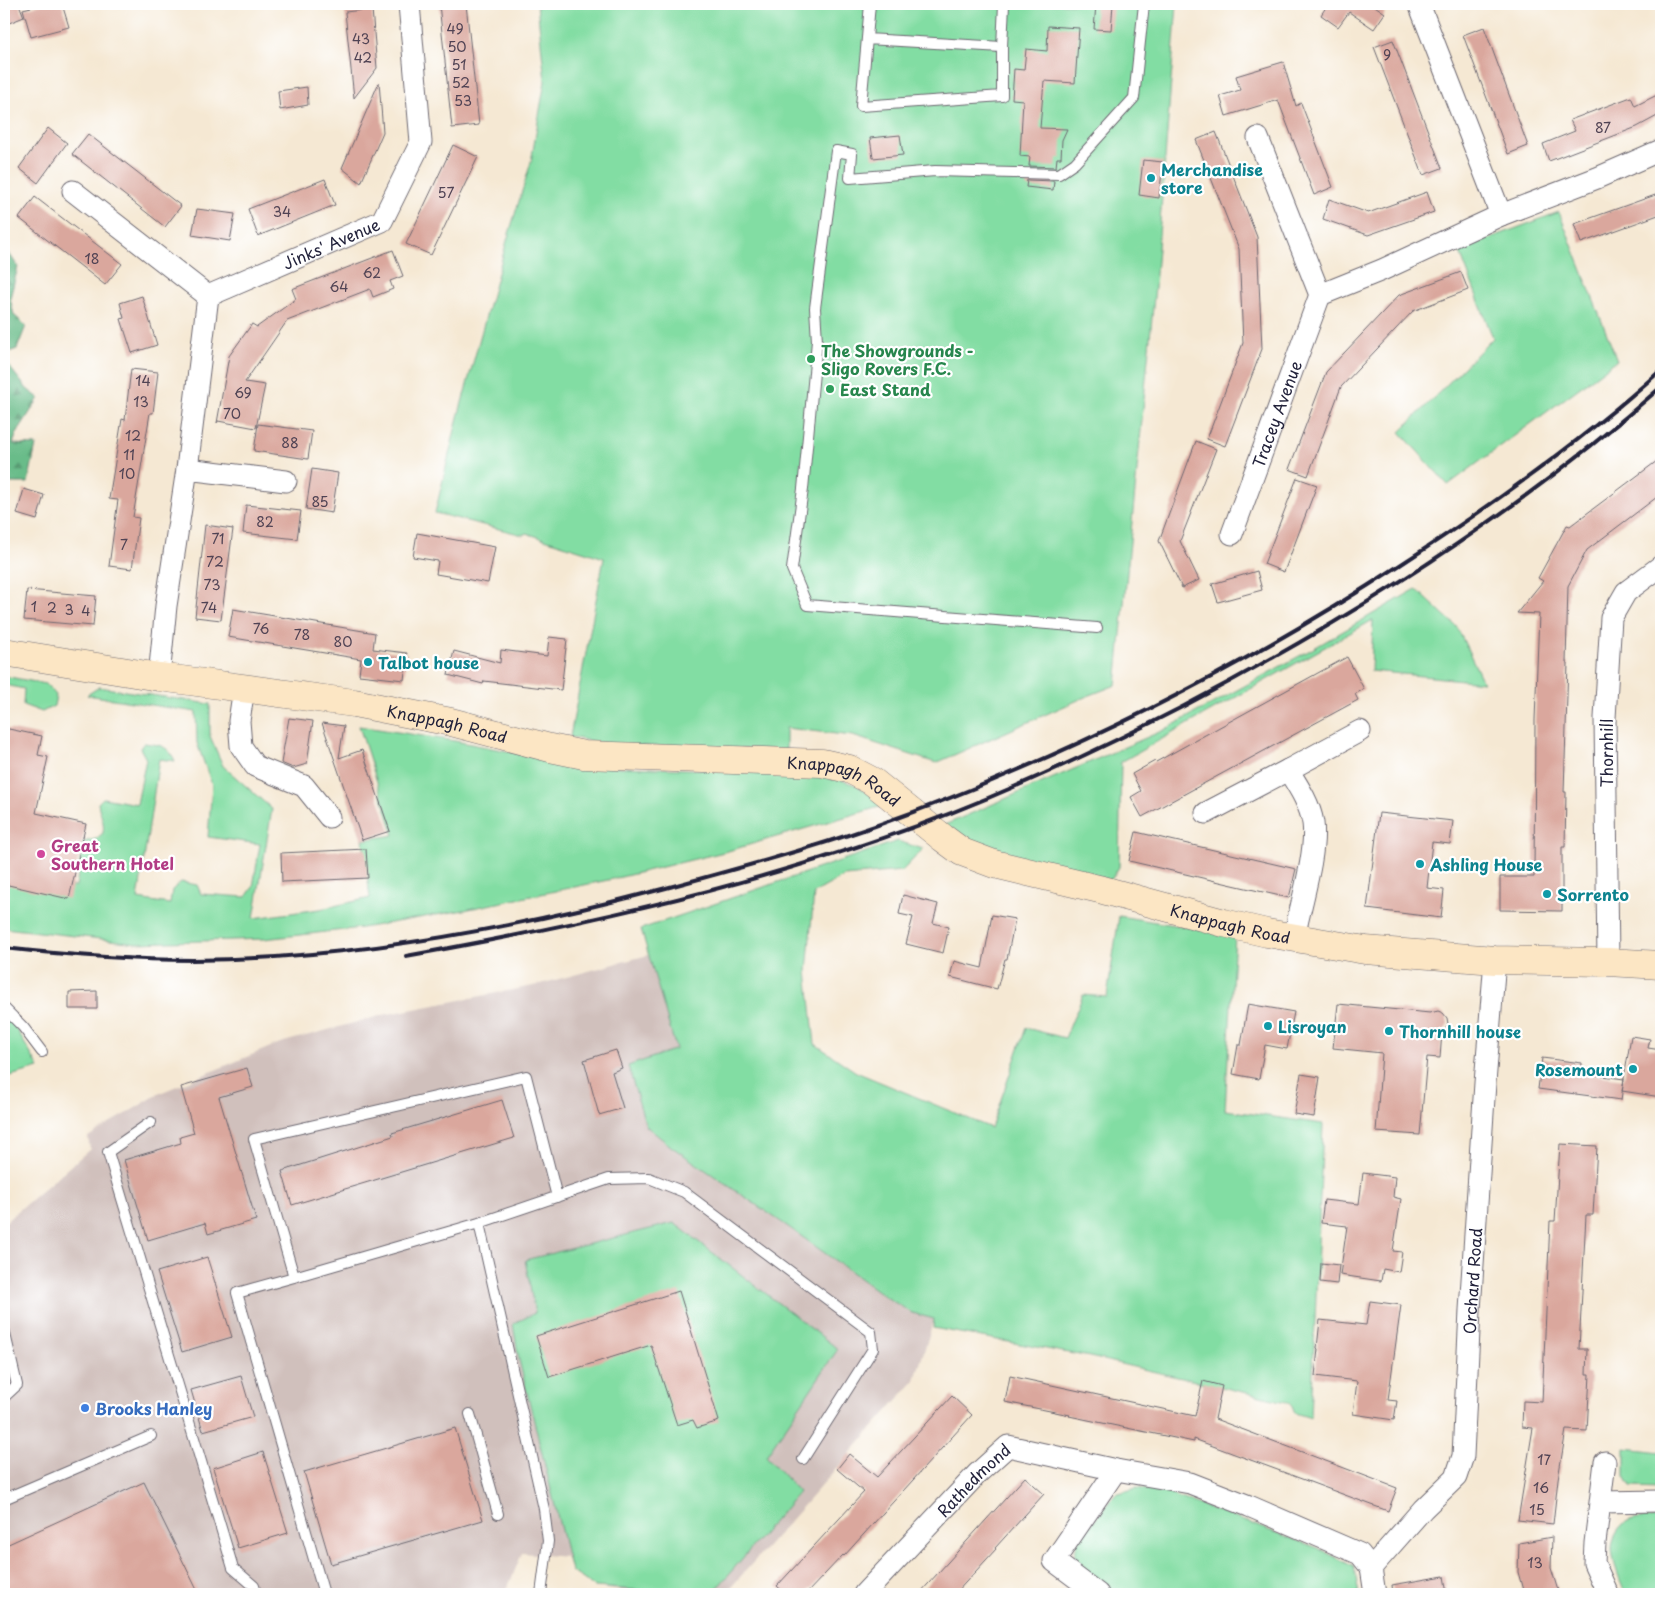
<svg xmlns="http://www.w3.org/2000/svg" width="1665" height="1598" viewBox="0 0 1665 1598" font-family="'Playpen Sans',sans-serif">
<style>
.industrial{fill:#d0c0bc}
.green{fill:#82dda3;stroke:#52806f}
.forest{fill:url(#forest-firs);stroke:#466f62}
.building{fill:#daa79d}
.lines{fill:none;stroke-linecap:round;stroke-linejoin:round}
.lane-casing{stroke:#6c6770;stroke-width:12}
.street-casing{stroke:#6c6770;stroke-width:23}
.secondary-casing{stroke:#6c6770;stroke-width:29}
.lane{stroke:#fff;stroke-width:10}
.street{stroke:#fff;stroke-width:21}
.secondary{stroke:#fce6c4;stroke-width:28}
.rail{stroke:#22223b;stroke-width:4}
.culture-dot{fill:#0f9aa8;stroke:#fff;stroke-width:2}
.leisure-dot{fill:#2e9e5b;stroke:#fff;stroke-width:2}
.hotel-dot{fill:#d1479c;stroke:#fff;stroke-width:2}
.shop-dot{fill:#3f7fe0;stroke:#fff;stroke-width:2}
.labels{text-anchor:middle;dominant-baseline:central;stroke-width:4.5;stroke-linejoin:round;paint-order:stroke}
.number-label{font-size:14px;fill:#504354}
.culture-label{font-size:16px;font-weight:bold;fill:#0d838f;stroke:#fff;text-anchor:start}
.street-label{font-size:16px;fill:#22223b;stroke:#fff}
.leisure-label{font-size:16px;font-weight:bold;fill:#27864d;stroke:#fff;text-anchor:start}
.hotel-label{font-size:16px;font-weight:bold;fill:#b23c85;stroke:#fff;text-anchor:start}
.shop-label{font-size:16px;font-weight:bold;fill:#366cbe;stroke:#fff;text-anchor:start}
</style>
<defs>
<pattern id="forest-firs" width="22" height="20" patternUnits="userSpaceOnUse" patternTransform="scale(1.25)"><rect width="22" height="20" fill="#69bc89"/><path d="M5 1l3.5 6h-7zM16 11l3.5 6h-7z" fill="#569871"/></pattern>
</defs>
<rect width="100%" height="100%" fill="#fff"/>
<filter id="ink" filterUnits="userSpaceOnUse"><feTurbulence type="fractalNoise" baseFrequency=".02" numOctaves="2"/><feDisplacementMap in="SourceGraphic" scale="10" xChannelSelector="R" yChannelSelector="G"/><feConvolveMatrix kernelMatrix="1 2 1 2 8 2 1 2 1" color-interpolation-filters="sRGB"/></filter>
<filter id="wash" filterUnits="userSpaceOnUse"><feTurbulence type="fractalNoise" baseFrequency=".0096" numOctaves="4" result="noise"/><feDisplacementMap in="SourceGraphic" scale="20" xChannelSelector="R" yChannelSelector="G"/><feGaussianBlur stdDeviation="1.12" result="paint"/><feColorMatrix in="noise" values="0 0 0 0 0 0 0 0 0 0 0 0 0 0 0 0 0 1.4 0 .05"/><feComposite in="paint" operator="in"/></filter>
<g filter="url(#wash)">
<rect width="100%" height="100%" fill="#f5e8d3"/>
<path class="industrial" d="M648,955l28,94 -48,17 18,60 26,21 115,79 99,71 26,16 22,6 -19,61 -190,214h-86l-44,-7 -24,-16 -4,-14 -45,-4 -14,34 -12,7h-492v-371l86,-74 -2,-12 72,-44 120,-50 103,-28 150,-29z"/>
<path class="green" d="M537,4h640l-22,283 -39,398 -31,12 -149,66 -83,-27 -67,-8v22l-174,-5 -42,-8 34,-179 -78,-25 -3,2 -88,-22 23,-96 50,-180 23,-75 14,-81z
M1559,212l58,148 -169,125 -48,-53 93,-94 -34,-88z
M1416,589l41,38 26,55 -112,-11 2,-51 -252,142 -2,105 -8,13 -114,-25 -57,-28 224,-97 150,-82z
M4,676l42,8 10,11 -2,11 -12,6 -19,-7 1,-16 -19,-4 -1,1z
M99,687l111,17v32l13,30 49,43 -18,109 66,-9 50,-11 -7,-58 31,-5 -35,-109 96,15 130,25 234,7 37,12 30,20 -158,46 -115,28 -149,31 -102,18 -98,11 -127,4 -133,-15v-49l48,11 24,-4 7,-44 13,-3 7,-6c2,-13 -3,-17 -5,-30l5,-5 34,6 9,-45 -6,-11 4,-5c16,2 24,2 31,18l-16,-2 -21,140 32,5 2,-14 9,-8 16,3 4,9 45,3 7,-10 7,-43 -52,-7 4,-52 -15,-42 -1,-31 -109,-17z
M898,841l25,8 -21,22 -58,5 -30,17 -7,78 8,73 41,28 135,56 35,-100 39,10 18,-43 24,2 12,-81 116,19 -10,175 98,14 -12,294 -16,-5 -4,-10 -201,-46 -157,-29 1,-9 -22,-6 -26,-16 -99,-71 -115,-79 -26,-21 -18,-60 48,-17 -35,-120z
M4,1008l35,60 -29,8 -6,6z
M674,1223l164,126 -72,107 33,36 -87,102h-21l-96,-7 -24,-16 -52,-211 -6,-36 22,-11 -10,-53z
M1625,1448l36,4v36l-30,-1 -6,-11z
M1137,1488l30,5 151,55 36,19 5,27h-248l-34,-24 -3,-12 3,-15 38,-49z
M1661,1518v76h-35c-5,-10 -14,-34 -14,-45 0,-10 6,-21 14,-26 10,-6 24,-4 35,-5z"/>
<path class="forest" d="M4,242l3,8 11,17 -8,31 4,17 12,11 -9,23 -13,5z
M8,365l19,24 12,9 -22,35 -4,11 23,1 -8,38h-24v-114z"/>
<g id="blocks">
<path class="building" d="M4,4h15l5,13 -20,8z
M43,4h19l7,23 -38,10 -8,-28z
M439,4h27l13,121 -27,3z
M1096,4h17l-2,26 -17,-1z
M1328,4h44l13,9 -11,16 -25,-17 -11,15 -17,-12z
M372,9l5,59 -23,30 -9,-86z
M1048,26l31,2 -4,55 -31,-2 -4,47 27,1 -5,11 -1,18h-4l-1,9 -27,-1 1,-9 -10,-1 3,-56 -11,-1 2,-30 10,1 2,-21 21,2z
M1484,27l44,119 -20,8 -45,-119z
M1393,40l49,128 -19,7 -49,-128z
M1283,62l13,44 5,-3 32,84 -19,8 -36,-95 -52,16 -6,-20 20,-6 -4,-14z
M379,82l4,50 -22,51 -19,-15z
M307,87l1,18 -28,5 -2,-19z
M1661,93v21l-24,13 -88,34 -6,-17 32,-13 -5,-11 61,-23 4,9z
M48,128l19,15 -29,40 -19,-15z
M1216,132l41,105 5,112 -37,97 -18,-7 36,-96 -4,-94 -43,-109z
M88,134l93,72 -16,21 -93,-73z
M900,135l3,20 -30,3 -3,-20z
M453,145l25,12 -47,98 -25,-11z
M1143,160l20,2 -4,36 -20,-3z
M325,179l10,26 -77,31 -10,-27z
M1027,180l27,1 -1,9 -27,-3z
M1427,192l7,20 -66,23 -45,-16 6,-20 39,14z
M1661,193v21l-80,29 -7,-19z
M35,197l87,67 -17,21 -86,-67z
M197,209l38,5 -5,27 -38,-6z
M393,250l10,26 -13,5 3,8 -20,8 -3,-8 -83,32 -42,61 20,3 -9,43 -38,-7 -1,2 12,-67 23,-32 5,3 39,-28 -4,-10z
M1461,272l7,18 -55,21 -72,76 -33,89 -19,-7 37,-97 73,-77z
M142,296l15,49 -25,8 -11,-34 3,-1 -4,-15z
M131,369l27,3 -5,41h-3l-17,104 6,1 -7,51 -23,-3 9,-66 -9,-1 13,-80 3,1z
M258,424l54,7 -4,28 -54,-8z
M1196,441l20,8 -36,92 19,39 -17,8 -23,-47z
M1661,458v36l-74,56 -19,36 -2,76 2,1 -4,129h2l-1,55h-3v64l-62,-1v-33h34l1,-157 4,-106 -22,-1 26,-32 -5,-3 29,-53 3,1z
M312,469l26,4 -6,40 -26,-4z
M1297,478l20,7 -33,87 -20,-8z
M24,489l20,6 -7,25 -20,-6z
M246,505l55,6 -4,28 -54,-6z
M205,525l28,4 -12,91 -26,-3z
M417,533l78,14 -7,36 -52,-9 2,-13 -25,-4z
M1257,571l5,19 -44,12 -6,-18z
M27,590l69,6 -3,30 -69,-6z
M233,609l142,24 -2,16 34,4 -3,27 -45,-5 2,-16 -133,-22z
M549,637l18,2 -6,51 -77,-9 -1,3 -35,-9 6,-24 46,12 1,-13 46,6z
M1347,657l17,32 -9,5 3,6 -216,117 -11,-20 10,-6 -9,-17 23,-13 1,1z
M289,718l24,3 -6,43 -14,4 -12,-5z
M322,723l22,3 -5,32 23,-8 28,81 -28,9z
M4,728l38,8 -4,19 10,2 -12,56 50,11 -17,75 -65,-15z
M1379,813l74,8 -3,23 -18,-2 -5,46 17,2 -3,28 -74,-9z
M1136,832l160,37 -7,29 -160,-37z
M366,849l2,29 -86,4 -1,-29z
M903,895l35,9 -5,19 16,4 -6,26 -37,-9 7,-27 -14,-3z
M992,915l23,4 -8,40h-2l-8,30 -47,-12 4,-16 28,7z
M97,991v18h-28v-17z
M1248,1004l46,8 -7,37 -22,-4 -6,34 -26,-5 5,-29h3z
M1338,1004l92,9 8,-2 5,2 4,5 1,6 -3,6 -3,2 -2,26 -13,-1 -7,78 -44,-3 6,-79 -49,-5z
M1631,1036l19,3 -2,9 13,2v47l-39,-6z
M616,1050l6,18 -10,4 11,36 -24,7 -15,-55z
M1542,1058l40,5 -1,10 43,6 -3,21 -83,-11z
M247,1068l6,19 -34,10 37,123 -48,14 -3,-11 -57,17 -24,-80 57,-17 -1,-6 14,-4 -13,-46z
M1301,1074l19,3 -6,40 -20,-3z
M502,1100l12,38 -222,67 -10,-34 111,-35 -1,-3z
M1560,1144l37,2 -4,69h-7l-7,134h8l-1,25h4l-3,57 -21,-1 -8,49 -5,45 -35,-4 15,-92 -11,-1 1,-26 19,1 8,-181h5z
M1363,1173l32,4 -2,20 8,2 -8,52 9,1 -3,20 -16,-3 -2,12 -41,-6 7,-49 -26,-3 3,-23 35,4z
M207,1257l25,80 -50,15 -25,-80z
M1321,1263l18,2 -2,19 -17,-2z
M679,1291l40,130 -22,7 -4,-8 -16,5 -26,-80 -102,32 -13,-41z
M1370,1301l31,4 -13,95 9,1 -3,19 -41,-6 4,-33 -42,-5 3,-27 -1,-1 3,-28 46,5z
M241,1376l12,41 -50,14 -12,-41z
M1010,1376l185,40 8,-35 19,5 -7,33 182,69 -9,23 -194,-72v3l-125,-26 1,-1 -65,-13z
M952,1396l20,19 -128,141 -1,-1 -37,39h-20l-9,-8 87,-94 -27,-23 12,-15 28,23z
M455,1428l28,92 -152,44 -27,-92z
M263,1452l25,81 -50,15 -25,-80z
M1025,1477l19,17 -49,54 1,1 -41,45h-36z
M144,1482l55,112h-195v-48z
M1552,1537l-1,31 8,26h-35l-6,-22 1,-29z
M1444,1576l3,18h-54l-1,-9z"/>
</g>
</g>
<g filter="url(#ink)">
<use href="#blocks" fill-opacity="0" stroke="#6c6770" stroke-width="1"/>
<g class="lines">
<g class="lane-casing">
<path id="lane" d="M870,4l-9,102 141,-10v-49l2,-43
M867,39l135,8
M1097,628l-290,-23 -15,-36 11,-80 14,-148 -2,-33 21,-157 16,3 -2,24 85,-7 124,3 16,-11 59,-65 10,-94
M4,1008l19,19 19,25
M151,1122l-43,30 125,416 21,18 2,8
M557,1197l-31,-121 -272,63 40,138 185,-54 130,-44 40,-1 35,14 187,140 2,17 -70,110
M479,1223l65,286 4,32 -7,53
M294,1277l-57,16 87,301
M4,1330l13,55 -13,12
M470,1414l28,100
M4,1499l147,-63"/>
</g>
<g class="street-casing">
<g id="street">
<path d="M1258,138l62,157"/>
<path d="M73,191l135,105"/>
<path d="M1501,215l96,-37 64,-28"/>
<path d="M187,469l99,12"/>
<path id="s1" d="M1232,534l88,-239 62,-25 119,-55 -82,-211"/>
<path id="s2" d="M159,677l7,-71 21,-137 21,-173 174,-75 39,-79 -12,-138"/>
<path d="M244,688l-5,33 2,25 14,20 49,20 25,31"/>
<path d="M1288,770l72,-39"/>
<path d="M1206,813l82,-43c10,16 22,34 25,53 4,30 -13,83 -19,115"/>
<path d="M1608,962l-3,-244 6,-100 15,-26 35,-26"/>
<path d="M1605,1462l-10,81 -1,20 14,31"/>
<path d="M1601,1502l60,-1"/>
<path id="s3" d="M1371,1568l52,-59 33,-32 7,-21 7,-146 15,-227 10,-123"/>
<path id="s4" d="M864,1594l114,-121 30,-27 108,24 74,13 59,23 111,48 11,14 4,26"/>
<path d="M1098,1594l-44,-33 62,-91"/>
</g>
</g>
<g class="secondary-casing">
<g id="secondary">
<path id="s5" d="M4,652l155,25 195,26 97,19 99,26 34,7 238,8 27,6 23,12 71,57 19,14 32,12 109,26 121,33 43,10 98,17 130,10 113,2 53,3"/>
</g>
</g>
<use href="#lane" class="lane"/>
<use href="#street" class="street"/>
<use href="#secondary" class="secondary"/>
<path class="rail" d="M4,948c63,7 126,12 189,12 160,-1 320,-31 473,-72 70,-19 140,-38 209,-62 185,-66 361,-154 525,-261 91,-59 180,-122 261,-195
M406,956c162,-29 321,-64 477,-118 103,-35 204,-82 301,-132 170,-89 333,-192 477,-319"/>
</g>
</g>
<g class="culture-dot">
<circle cx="1151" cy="178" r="5"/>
<circle cx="368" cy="662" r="5"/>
<circle cx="1420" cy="864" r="5"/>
<circle cx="1547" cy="894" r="5"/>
<circle cx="1268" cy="1026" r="5"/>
<circle cx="1389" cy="1031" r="5"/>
<circle cx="1633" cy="1069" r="5"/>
</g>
<g class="leisure-dot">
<circle cx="811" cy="359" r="5"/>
<circle cx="830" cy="389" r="5"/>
</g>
<circle class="hotel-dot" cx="41" cy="854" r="5"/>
<circle class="shop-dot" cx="85" cy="1408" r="5"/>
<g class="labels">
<g class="number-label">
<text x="455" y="28">49</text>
<text x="361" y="38">43</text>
<text x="457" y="46">50</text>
<text x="1387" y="54">9</text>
<text x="363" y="57">42</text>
<text x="459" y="64">51</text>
<text x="461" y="82">52</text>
<text x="463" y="100">53</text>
<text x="1603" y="127">87</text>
<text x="446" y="192">57</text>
<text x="282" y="211">34</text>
<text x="92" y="258">18</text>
<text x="372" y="272">62</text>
<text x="339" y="286">64</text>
<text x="143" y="380">14</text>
<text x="243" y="392">69</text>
<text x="141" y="401">13</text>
<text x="232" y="413">70</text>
<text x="133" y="435">12</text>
<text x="290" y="442">88</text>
<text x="129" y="454">11</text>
<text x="127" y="473">10</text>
<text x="320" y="501">85</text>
<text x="265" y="521">82</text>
<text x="218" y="538">71</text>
<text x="124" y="544">7</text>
<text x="215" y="561">72</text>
<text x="212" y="584">73</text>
<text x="34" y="606">1</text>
<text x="52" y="607">2</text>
<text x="209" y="607">74</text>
<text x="69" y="609">3</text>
<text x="86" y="610">4</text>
<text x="261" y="628">76</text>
<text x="302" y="634">78</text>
<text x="343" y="641">80</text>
<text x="1544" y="1459">17</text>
<text x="1541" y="1487">16</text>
<text x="1537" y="1509">15</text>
<text x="1535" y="1562">13</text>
</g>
<g class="culture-label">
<text x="1161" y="169">Merchandise<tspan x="1161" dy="18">store</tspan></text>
<text x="378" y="662">Talbot house</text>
<text x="1430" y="864">Ashling House</text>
<text x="1557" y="894">Sorrento</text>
<text x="1278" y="1026">Lisroyan</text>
<text x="1399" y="1031">Thornhill house</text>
<text x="1623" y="1069" text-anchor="end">Rosemount</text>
</g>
<g class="street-label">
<text stroke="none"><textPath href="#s2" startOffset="518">Jinks' Avenue</textPath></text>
<text stroke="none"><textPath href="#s1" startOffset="128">Tracey Avenue</textPath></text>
<text stroke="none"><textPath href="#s5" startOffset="449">Knappagh Road</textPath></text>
<text transform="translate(1606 753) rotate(-90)">Thornhill</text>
<text stroke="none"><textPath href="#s5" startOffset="854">Knappagh Road</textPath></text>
<text stroke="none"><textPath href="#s5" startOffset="1274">Knappagh Road</textPath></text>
<text stroke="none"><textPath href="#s3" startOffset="322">Orchard Road</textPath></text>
<text stroke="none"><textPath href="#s4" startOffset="158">Rathedmond</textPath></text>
</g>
<g class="leisure-label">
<text x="821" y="350">The Showgrounds -<tspan x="821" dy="18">Sligo Rovers F.C.</tspan></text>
<text x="840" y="389">East Stand</text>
</g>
<g class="hotel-label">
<text x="51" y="845">Great<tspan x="51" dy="18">Southern Hotel</tspan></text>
</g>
<g class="shop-label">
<text x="95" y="1408">Brooks Hanley</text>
</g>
</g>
<rect width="1665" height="1598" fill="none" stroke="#fff" stroke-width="20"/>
</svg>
